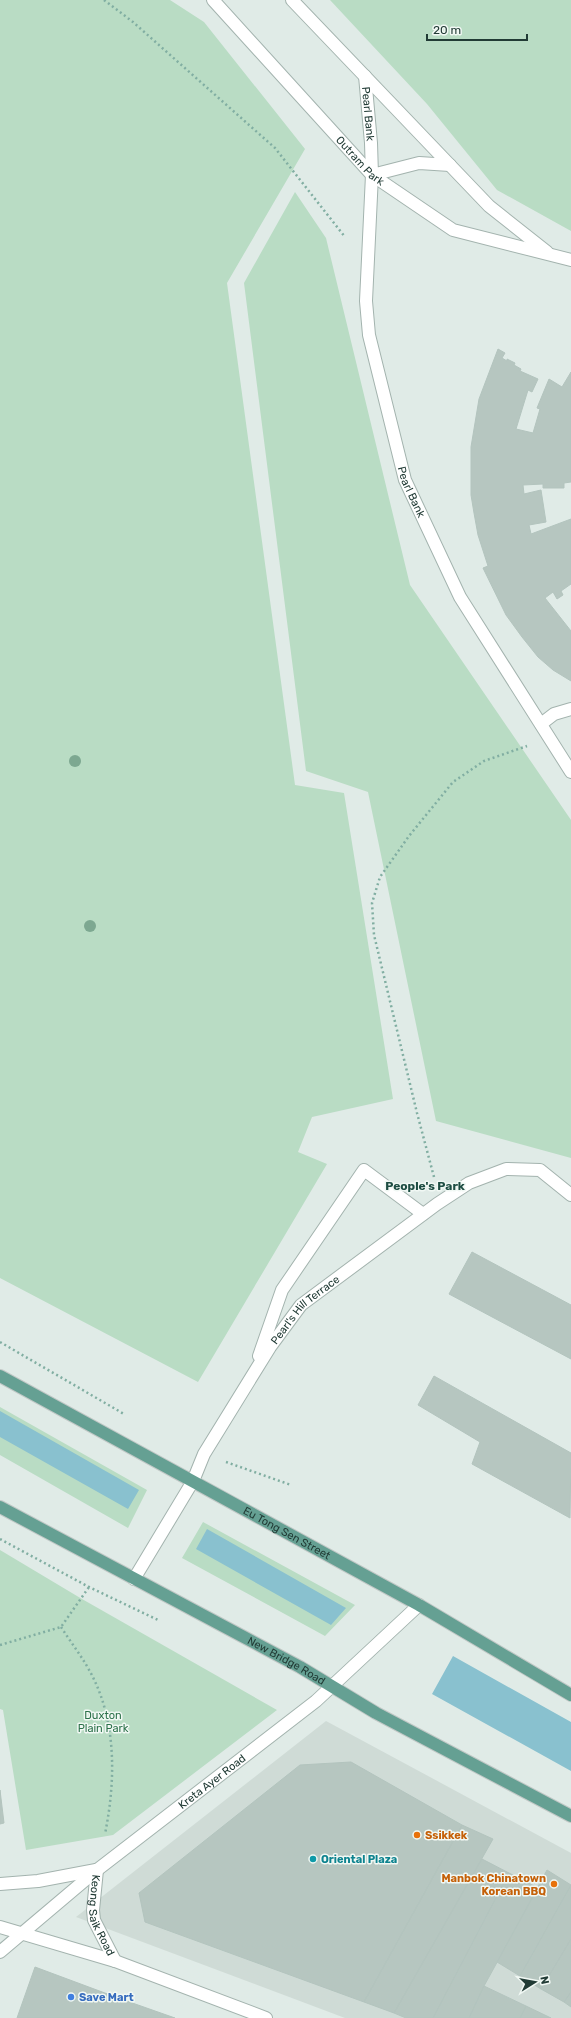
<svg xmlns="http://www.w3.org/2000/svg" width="571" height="2018" viewBox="0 0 571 2018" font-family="Rubik,sans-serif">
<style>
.built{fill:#cfdbd6}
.green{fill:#b9dcc4}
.water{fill:#89c1cf}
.building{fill:#b6c6c0;stroke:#b3c4be}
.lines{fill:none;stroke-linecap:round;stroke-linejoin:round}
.lane-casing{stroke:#a3b3ae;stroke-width:14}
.street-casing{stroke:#a3b3ae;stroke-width:14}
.primary-casing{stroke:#c1c8c6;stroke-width:14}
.path{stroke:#81aea2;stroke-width:2.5;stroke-dasharray:2 3;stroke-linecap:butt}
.lane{stroke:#fff;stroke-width:12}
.street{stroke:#fff;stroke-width:12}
.primary{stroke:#65a093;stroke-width:12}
.tree{fill:#7da891}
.food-dot{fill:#e8710a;stroke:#f1f8f4;stroke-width:1.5}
.culture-dot{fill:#0f9aa8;stroke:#f1f8f4;stroke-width:1.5}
.shop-dot{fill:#3f7fe0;stroke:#f1f8f4;stroke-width:1.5}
.labels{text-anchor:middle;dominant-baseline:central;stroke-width:3;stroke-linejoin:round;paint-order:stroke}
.street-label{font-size:11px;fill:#213b35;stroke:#f1f8f4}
.park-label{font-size:11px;fill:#2c714a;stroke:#f1f8f4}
.food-label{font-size:11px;font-weight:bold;fill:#c56008;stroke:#f1f8f4;text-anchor:start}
.culture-label{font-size:11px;font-weight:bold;fill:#0d838f;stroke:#f1f8f4;text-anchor:start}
.shop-label{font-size:11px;font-weight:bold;fill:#366cbe;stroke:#f1f8f4;text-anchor:start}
.neighbourhood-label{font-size:12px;font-weight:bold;fill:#1e4d43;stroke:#f1f8f4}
</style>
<rect width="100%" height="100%" fill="#e0ebe7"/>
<path class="built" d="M326,1721l245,132v165h-226l-269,-101z"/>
<path class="green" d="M0,0h170l34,22 101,127 -78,134 68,502 49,8 49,306 -81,18 -14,35 29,12 -129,218 -198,-104z
M330,0h241v231l-74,-41 -70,-86z
M295,192l31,46 84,347 161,235v338l-135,-37 -68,-329 -62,-21 -62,-488z
M0,1407l147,83 -19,38 -128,-73z
M203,1522l152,83 -30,31 -143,-78z
M0,1550l82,49 195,111 -164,125 -87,15 -23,-140 -3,-1z"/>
<path class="water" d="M0,1411l139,79 -11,19 -128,-72z
M207,1529l139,79 -15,17 -135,-76z
M453,1656l118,66v49l-139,-77z"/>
<path class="building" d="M498,349l7,4 -3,5 5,3v-2l8,4 -1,2 7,4 -1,2 18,8 -6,13 -4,-2 -12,39 17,4 7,-24 -3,-1 12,-29 13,8 9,-15v110l-7,1v5h-21v-4l-20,1 1,9 17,-4 5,32 -17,3 2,9 40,-15v65l-10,7 2,4 -6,4 -4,-7 -8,6 26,33v50l-18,-11 -15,-13 -16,-20 -16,-22 -23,-47 5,-2 -10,-31 -4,-22 -3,-18v-48l8,-48z
M472,1252l99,53v54l-122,-65z
M434,1376l137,77 -1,65 -98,-54 8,-22 -62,-37z
M351,1762l111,63 -98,177 -219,-80 -6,-29 161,-128z
M0,1790l4,33 -4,1z
M462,1825l31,14 -99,174 -30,-11z
M482,1859l27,14 -76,145h-27l-12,-5z
M547,1870l24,15 -51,91 -23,-14z
M509,1873l29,15 -54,98 -15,32h-36z
M571,1885v54l-30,50 -21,-13z
M571,1939v53l-7,10 -23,-13z
M35,1967l86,32 54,19h-158z
M484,1986l42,20 -6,12h-51z
M571,1992v15l-7,-5z
M526,2006l25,12h-31z"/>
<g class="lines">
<g class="lane-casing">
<g id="lane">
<path id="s1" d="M365,76l6,67 1,32 47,-12 31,2"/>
<path d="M541,724l13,-10 17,-5"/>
<path d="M259,1356l23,-66 82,-120 59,44"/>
<path id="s2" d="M134,1579l59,-98 11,-27 66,-107 31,-42 136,-101 32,-21 37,-14 34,1 31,25"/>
</g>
</g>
<g class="street-casing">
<g id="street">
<path id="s3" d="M213,0l159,175 81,55 118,30"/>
<path d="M292,0l197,206 58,46"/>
<path id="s4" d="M372,175l-6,126 3,34 36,145 55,117 111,175"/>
<path id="s5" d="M97,1870l-4,40 1,10 21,41"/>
<path d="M0,1884l38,-3 58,-11"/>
<path d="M0,1927l115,34 151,57"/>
<path id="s6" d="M0,1952l97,-82 219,-169 103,-96"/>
</g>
</g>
<g class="primary-casing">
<g id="primary">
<path id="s7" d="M0,1376l419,229 152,90"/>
<path id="s8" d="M0,1507l300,160 76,46 195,103"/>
</g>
</g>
<path class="path" d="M104,0l29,22 142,126 70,89
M434,1177l-17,-64 -43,-178 -2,-32 8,-26 29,-41 44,-54 31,-21 43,-15
M0,1342l124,72
M226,1462l65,23
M0,1539l89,48 69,33
M61,1627c9,14 19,27 27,41 29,50 28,111 17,166
M0,1645l61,-18 28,-40"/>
<use href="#lane" class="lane"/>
<use href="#street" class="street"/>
<use href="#primary" class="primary"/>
</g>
<g class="tree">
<circle cx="75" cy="761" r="6"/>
<circle cx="90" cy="926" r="6"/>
</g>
<g class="food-dot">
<circle cx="417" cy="1835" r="4"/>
<circle cx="554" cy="1884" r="4"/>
</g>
<circle class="culture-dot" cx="313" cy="1859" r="4"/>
<circle class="shop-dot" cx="71" cy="1997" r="4"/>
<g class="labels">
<g class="street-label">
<text stroke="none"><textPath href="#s1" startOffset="38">Pearl Bank</textPath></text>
<text stroke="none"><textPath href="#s3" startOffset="218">Outram Park</textPath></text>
<text stroke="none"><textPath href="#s4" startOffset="323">Pearl Bank</textPath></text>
<text stroke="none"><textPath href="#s2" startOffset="321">Pearl's Hill Terrace</textPath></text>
<text stroke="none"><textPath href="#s7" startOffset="327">Eu Tong Sen Street</textPath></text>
<text stroke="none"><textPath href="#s8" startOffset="325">New Bridge Road</textPath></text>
<text stroke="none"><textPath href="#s6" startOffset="272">Kreta Ayer Road</textPath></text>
<text stroke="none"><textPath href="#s5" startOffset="47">Keong Saik Road</textPath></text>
</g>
<g class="park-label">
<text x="103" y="1715">Duxton<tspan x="103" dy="13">Plain Park</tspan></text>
</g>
<g class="food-label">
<text x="425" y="1835">Ssikkek</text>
<text x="546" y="1878" text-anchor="end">Manbok Chinatown<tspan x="546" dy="13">Korean BBQ</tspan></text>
</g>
<g class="culture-label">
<text x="321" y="1859">Oriental Plaza</text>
</g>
<g class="shop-label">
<text x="79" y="1997">Save Mart</text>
</g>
<g class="neighbourhood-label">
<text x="425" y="1186">People's Park</text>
</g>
</g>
<g transform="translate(535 1982) rotate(79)" stroke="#f1f8f4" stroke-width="3" paint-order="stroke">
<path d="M0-3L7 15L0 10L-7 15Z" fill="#213b35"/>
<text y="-6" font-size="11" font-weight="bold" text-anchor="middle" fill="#213b35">N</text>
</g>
<path d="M427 34v6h100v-6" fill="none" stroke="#213b35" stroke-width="2"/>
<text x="433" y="34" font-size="12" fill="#213b35" stroke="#f1f8f4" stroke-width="3" paint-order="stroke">20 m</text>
</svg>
